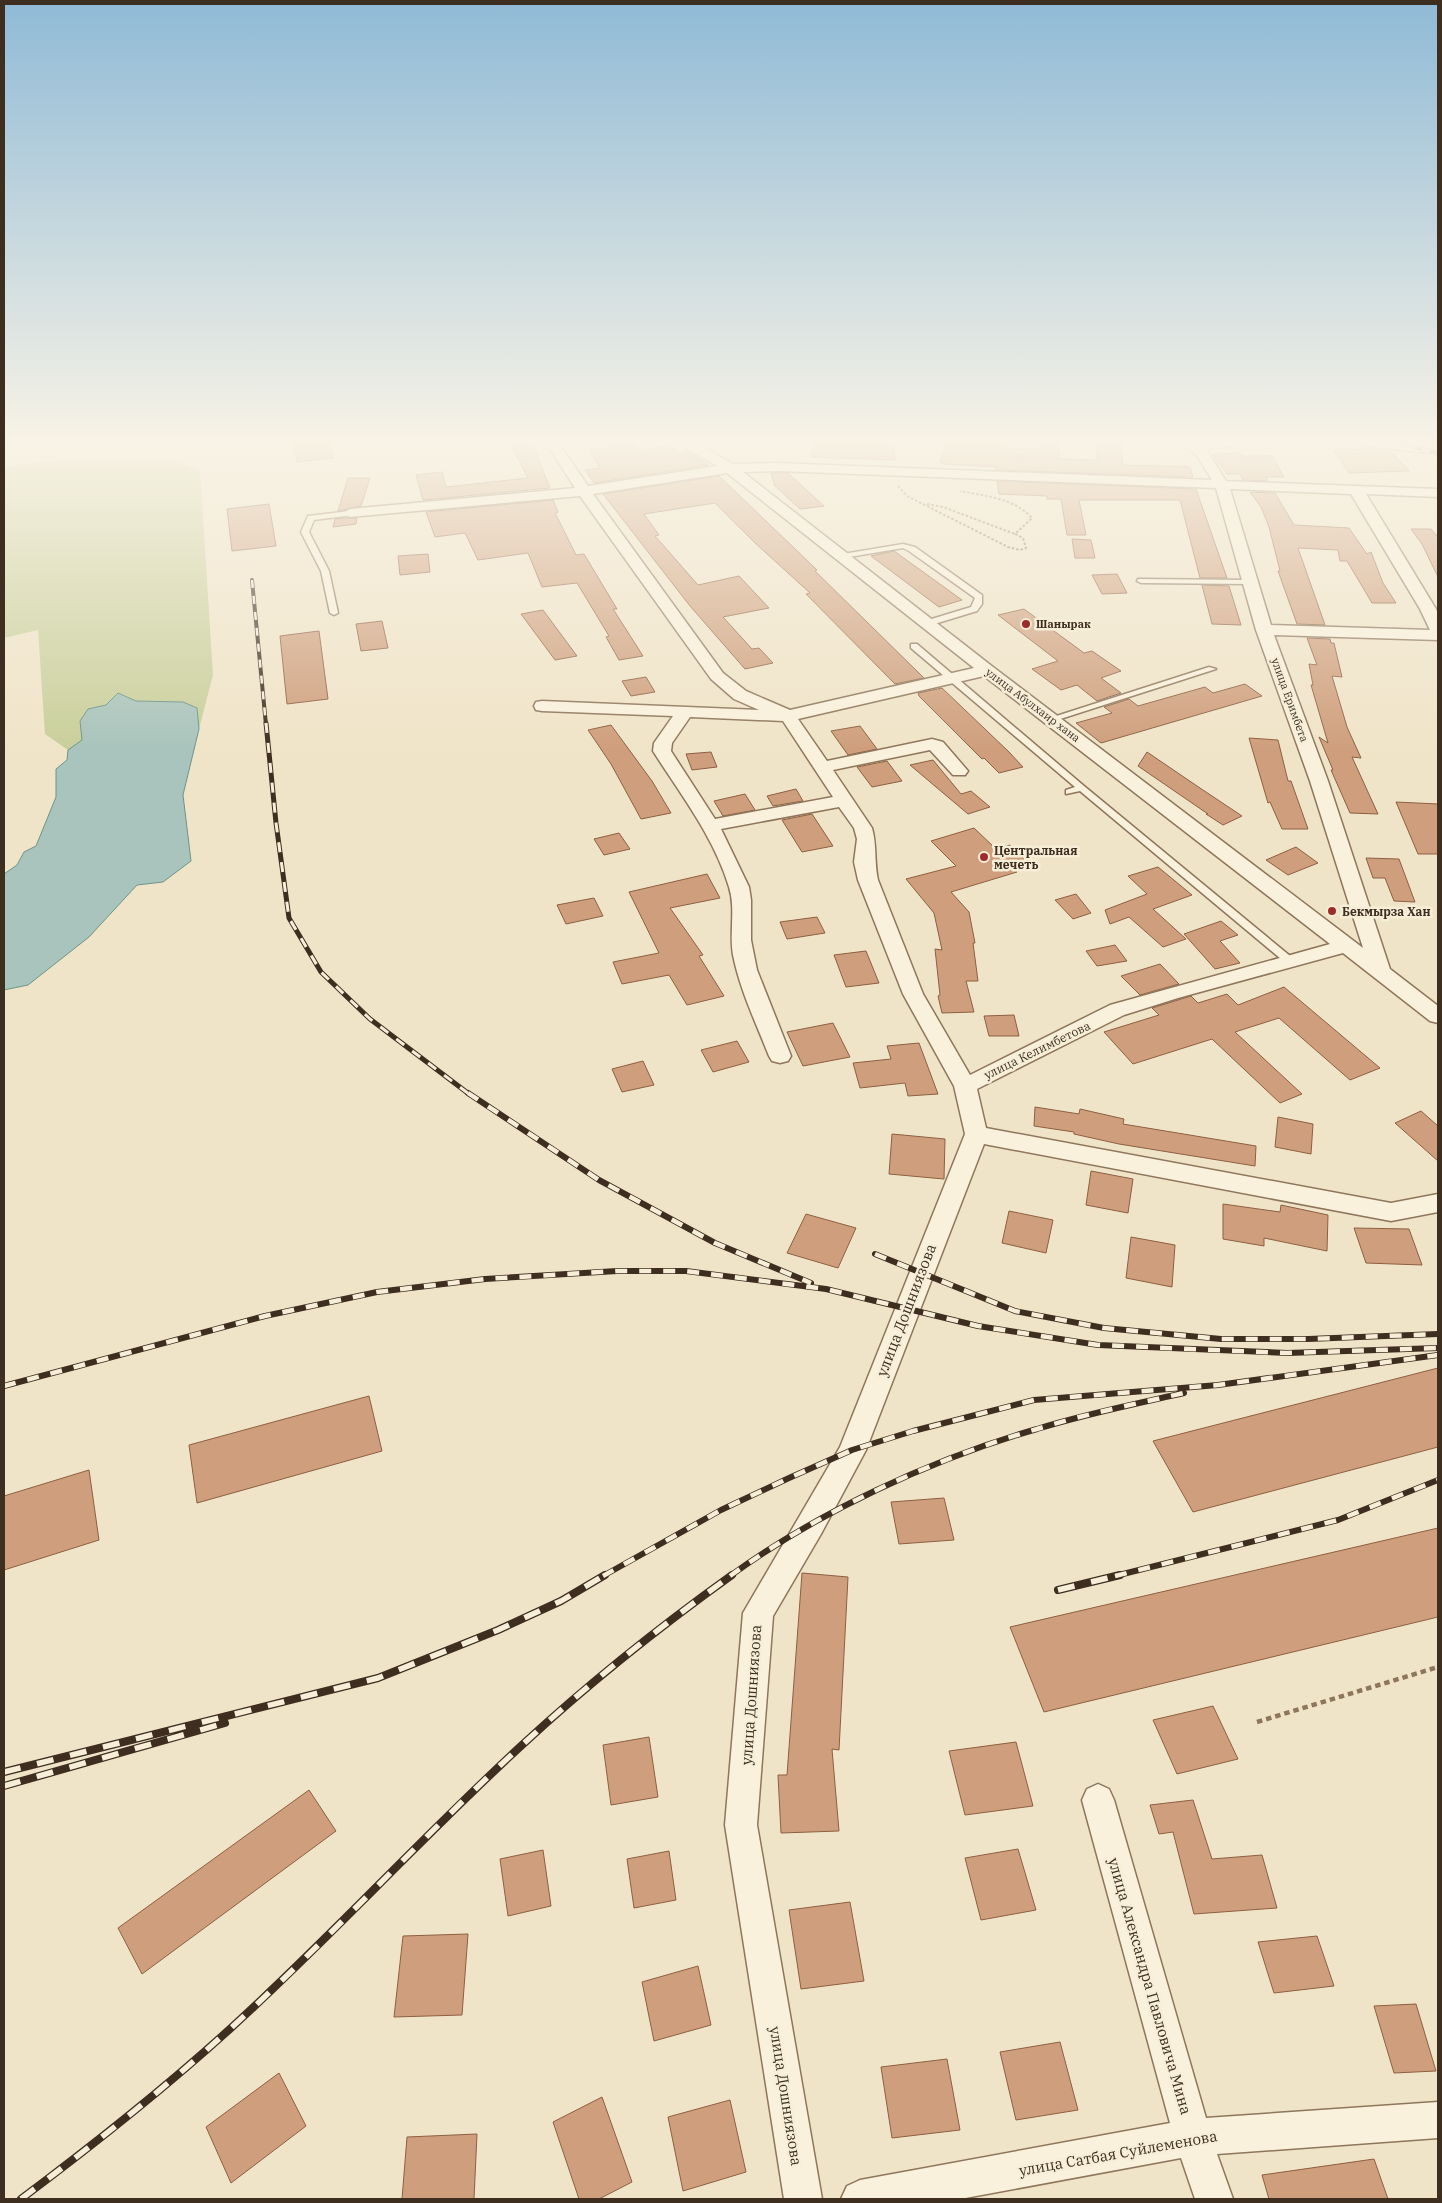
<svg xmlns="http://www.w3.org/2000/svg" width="1442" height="2203" viewBox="0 0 1442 2203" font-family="'IBM Plex Serif',serif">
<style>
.green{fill:#c9cf9b}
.water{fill:#a9c4bc;stroke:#6f938a}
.building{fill:#cf9f7d;stroke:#8d5f41}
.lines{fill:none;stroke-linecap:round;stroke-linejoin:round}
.lane-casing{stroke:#8d765c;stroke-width:3}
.street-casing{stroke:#8d765c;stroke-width:3}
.secondary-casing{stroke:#6f573f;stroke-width:2}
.path-far1{stroke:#8d765c;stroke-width:2;stroke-dasharray:2.5 2;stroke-linecap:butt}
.path{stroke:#8d765c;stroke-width:4.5;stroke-dasharray:5.5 4;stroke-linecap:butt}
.lane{fill:#faf1dc;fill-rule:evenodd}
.street{fill:#faf1dc;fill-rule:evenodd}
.secondary{fill:#faf1dc;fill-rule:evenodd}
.rail-far3-casing{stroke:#3d2e20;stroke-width:4}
.rail-far2-casing{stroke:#3d2e20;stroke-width:5}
.rail-far1-casing{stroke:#3d2e20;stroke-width:6}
.rail-casing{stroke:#3d2e20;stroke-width:8}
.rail-far3{stroke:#f7eed8;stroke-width:2.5;stroke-dasharray:8;stroke-linecap:butt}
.rail-far2{stroke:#f7eed8;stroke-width:3;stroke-dasharray:10;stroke-linecap:butt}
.rail-far1{stroke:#f7eed8;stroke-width:4.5;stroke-dasharray:12;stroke-linecap:butt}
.rail{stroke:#f7eed8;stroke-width:5.5;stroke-dasharray:17;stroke-linecap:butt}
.poi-dot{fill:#9e2a2b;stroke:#f7eed8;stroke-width:2}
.labels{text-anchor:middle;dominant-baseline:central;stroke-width:5;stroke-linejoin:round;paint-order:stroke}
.far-poi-label{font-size:11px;font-weight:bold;fill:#3d2e20;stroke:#f7eed8;text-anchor:start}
.far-street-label{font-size:11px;fill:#3d2e20;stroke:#f7eed8}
.poi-label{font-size:12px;font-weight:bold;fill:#3d2e20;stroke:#f7eed8;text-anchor:start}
.street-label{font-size:12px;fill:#3d2e20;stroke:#f7eed8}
.near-street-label{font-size:15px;fill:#3d2e20;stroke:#f7eed8}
</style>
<rect width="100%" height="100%" fill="#f0e4c8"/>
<path class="green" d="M99,459l76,2 25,9 13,205 -14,54 -3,-21 -13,-6 -47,-1 -18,-8 -12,12 -26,16 2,19 -14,10 -23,-16 -7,-104 -34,8v-171l35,-5z"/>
<path class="water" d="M118,693l18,8 47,1 14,6 2,21 -16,66 8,66 -28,21 -26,3 -48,52 -61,48 -24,5v-116l13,-9 7,-13 12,-6 20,-49v-28l11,-9 1,-10 14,-10 -2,-19 8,-12 18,-4z"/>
<path class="building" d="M292,441h36l5,17 -36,4z
M509,441h22l19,47 -127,12 -7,-25 26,-3 4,15 82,-9z
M605,441h25l13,11 25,-7 12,8 7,-2 21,14 -114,18 -9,-13 15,-2 -11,-18 23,-3z
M813,441h69l1,2 10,1 2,16 -84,-3z
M947,441l41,3v-3h17v7l36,1v-8h17l1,18 38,1 -1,-19h24l3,24 67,2 3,10 -197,-7v-3l-53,-3 -3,-2z
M1378,449l12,1 19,21 -60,2 -15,-23z
M1240,453l2,3h30l12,21h-19l3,4 -25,-1 -3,-6h-13l-15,-20z
M771,473h17l36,33 -24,3 -25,-23z
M719,476l98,94 -2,1 109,107 -29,6 -89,-90 4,-1 -56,-51 -39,-39 -71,11 15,21 -4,1 43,49 41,-9 30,32 -46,9 29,32 7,-1 14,15 -28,6 -55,-63 -87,-112z
M348,478h22l-9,28 -23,5z
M997,481l199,8 31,89h-27l-20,-78h-101l7,35h-19l-6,-36h-14v-3l-48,-2z
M1250,492l25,1 19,32 55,3 18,26 4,-2 12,31 13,20h-24l-25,-42h-7l-2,-11 -40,-2 27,77 -28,-1 -19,-53h2l-11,-44 -8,-20z
M553,500l5,12 -3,1 21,42 8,-1 33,55h-4l30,47 -24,4 -13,-23 3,-1 -32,-53 -35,4 -14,-34 -50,7 -13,-27 -30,4 -9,-25z
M269,504l7,42 -44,5 -5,-42z
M347,518h10l-1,6 -23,3 2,-8z
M1411,529h20l7,8v40l-16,-33z
M1072,539l19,1 4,18h-20z
M894,551l68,49 -23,7 -68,-51z
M428,554l2,18 -30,3 -2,-19z
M1117,574l10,19 -25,1 -10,-19z
M1202,585l27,1 12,39 -29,-1z
M1024,609l60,44 8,-2 29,20 -20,7 20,15 -24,8 -20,-16 -16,5 -29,-21 26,-8 -60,-46z
M543,610l34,46 -22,4 -34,-46z
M382,621l6,27 -27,3 -5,-27z
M319,631l9,68 -41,5 -7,-68z
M1307,638l23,1 1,4h3l8,34 -10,-1 15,51 14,31 -9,-1 26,57 -28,-1 -19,-43h2l-14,-33 9,6 -17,-58h2l-4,-21 8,1z
M646,677l9,15 -24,4 -9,-15z
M1245,684l17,12 -161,47 -25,-20 36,-10 -8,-6 25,-8 9,7 67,-19 8,6z
M942,688l67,64 14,15 -24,6 -15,-15 -2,1 -63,-63 -1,-3z
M611,725l41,56 19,32 -30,6 -30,-55 -23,-34z
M860,726l17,23 -29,6 -17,-24z
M1249,738l29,2 10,41h3l17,48h-26l-12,-27 -2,1z
M711,752l6,15 -25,3 -6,-16z
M1147,752l50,34 45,30 -19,9 -17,-11h2l-70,-48z
M933,760l28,34 10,-3 19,16 -22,7 -58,-49z
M887,761l15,20 -30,6 -15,-20z
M796,789l7,12 -30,5 -6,-10z
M745,794l10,16 -32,6 -9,-15z
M1396,802l42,2v50h-20z
M812,814l21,32 -31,6 -20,-32z
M974,828l22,21 14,-4 19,19 -16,5 4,3 -66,20 18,20 6,31h-2l5,38h-12l8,31 -32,1 -4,-17 2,-1 -5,-46 7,1 -8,-37 -28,-34 50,-13 -25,-25z
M619,833l11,16 -26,6 -10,-16z
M1296,847l22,16 -30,12 -22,-15z
M1366,858l33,1 16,43 -21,-1 -9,-23h-12z
M1158,867l34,28 -39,14 33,30 -23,8 -34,-30 -19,7 -5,-14 42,-16 -19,-18z
M707,874l13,24 -50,10 33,47 -4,1 25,40 -37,9 -18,-30 -47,9 -9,-22 46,-9 -30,-61z
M1076,894l15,19 -18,6 -18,-19z
M594,898l9,18 -37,8 -9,-19z
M817,917l8,16 -38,6 -7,-17z
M1221,921l17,14 -18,6 20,22 -25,6 -31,-35z
M1115,945l12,16 -30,5 -11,-15z
M866,951l13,32 -33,4 -12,-32z
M1160,964l19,20 -39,11 -19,-19z
M1284,987l96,81 -30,12 -71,-62 -44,14 67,62 -22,9 -68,-64 -79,25 -29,-32 55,-17 -7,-7 39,-12 7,7 29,-9 11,11z
M1014,1015l5,21h-30l-5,-20z
M833,1023l17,34 -47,9 -16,-34z
M737,1041l12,21 -36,10 -12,-22z
M919,1043l19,51 -30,2 -3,-13 -45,5 -7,-25 38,-4 -4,-13z
M643,1061l11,24 -32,7 -10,-23z
M1035,1107l44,7 1,-5 44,10 -1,5 133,22 -1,20 -136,-22 -45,-10v-2l-40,-6z
M1421,1111l17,15v35l-43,-38z
M1278,1117l35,7 -2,30 -36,-7z
M892,1134l53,5 -1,40 -55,-5z
M1091,1171l42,8 -5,34 -42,-8z
M1223,1204l57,8 1,-7 47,10 -1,36 -63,-13v8l-41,-7z
M1009,1211l44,9 -7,33 -44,-10z
M806,1214l50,14 -18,40 -51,-15z
M1354,1228l55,1 13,36 -56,-2z
M1131,1237l44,8 -3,42 -46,-9z
M1438,1368v79l-245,65 -40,-71z
M369,1396l13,55 -185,52 -8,-58z
M89,1470l10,70 -95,30v-74z
M944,1498l10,42 -55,4 -8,-42z
M1438,1528v89l-394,95 -34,-85z
M802,1573l46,4 -9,173 -7,-1 7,82 -58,2 -3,-58h9z
M1213,1706l25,53 -61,15 -24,-54z
M649,1737l9,60 -47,8 -8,-60z
M1016,1742l17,64 -68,9 -16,-64z
M309,1790l27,41 -194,143 -24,-46z
M1193,1800l19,59 50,-4 15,53 -83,6 -21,-82 -14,2 -9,-29z
M1018,1849l18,61 -55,10 -16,-62z
M543,1850l8,56 -43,10 -8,-57z
M669,1851l7,49 -42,8 -7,-49z
M850,1902l14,79 -63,8 -12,-79z
M468,1934l-6,81 -68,2 9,-81z
M1317,1936l17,50 -60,7 -16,-51z
M698,1966l13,59 -57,16 -12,-59z
M1416,2004l20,67 -42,2 -20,-67z
M1060,2042l18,68 -62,10 -16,-68z
M947,2059l13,71 -68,8 -11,-71z
M279,2073l27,53 -75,57 -25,-56z
M602,2097l30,85 -33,17h-20l-26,-77z
M730,2100l16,72 -63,19 -15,-74z
M477,2134l-3,65h-72l5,-62z
M1374,2159l14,40h-119l-7,-24z"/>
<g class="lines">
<g class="lane-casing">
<path id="lane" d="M350,511l4,2 -1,2 -39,5 -5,12 20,39 9,42 -4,2 -4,-2 -9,-42 -20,-39 7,-16z
M903,544l12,3 67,48v9l-5,7 -46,14h-6v-4l46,-14 4,-9 -66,-47 -6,-3 -60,10 -4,-2 4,-2z
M1138,579l112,1 4,2 -4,2 -109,-1 -4,-2z
M911,644h6l167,142 211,174 1,2 -1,2h-8l-207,-173 -14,3v-4l9,-3 -164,-139z
M1209,667l7,2 -162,52 -3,1 -4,-3z"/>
</g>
<g class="street-casing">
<path id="street" d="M545,441h12l31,45 129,-20 -39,-22 -1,-3h15l41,23 44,-1 435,17 -17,-27 -19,-9 -1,-3h67l-6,4 -30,4 20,32 212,8v8l-72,-3 70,115 2,5v26l-164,-5 54,146 62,188 48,37v17l-8,-2 -87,-68 -165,45 -54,17 -147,74 9,39 405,75 47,-9v18l-47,9 -407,-77 -118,306 -45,84 -48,82 -16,209 65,374h-38l-59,-374 18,-212 97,-166 125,-313 -11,-48 -51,-92 -45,-114 -4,-18 3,-23 -3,-11 -15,-21 -118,22 28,58 2,13v40l6,30 34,86 -3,5 -8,2 -8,-2 -3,-5c-13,-33 -29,-66 -36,-101 -4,-22 3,-46 -4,-68 -15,-50 -48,-92 -76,-136l1,-8 19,-27 -131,-5 -6,-1 -2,-4 2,-4 6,-1 217,9 -25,-11 -23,-20 -131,-183 -230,21 -7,-4 7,-4 225,-21zM777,471l439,17 40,142 54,151 53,167 -370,-281 -250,-195zM727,473l247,195 -184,42 -44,-19 -23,-18 -130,-179zM1230,489l121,5 69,115 10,21 -159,-5zM984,676l346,268 -220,61 -140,70 -47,-81 -45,-114c-4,-18 -1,-35 -6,-52l-39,-58 97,-20 23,25h12l3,-4 -25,-29 -11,-3 -105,22 -29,-42zM690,717l93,4 50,76 -118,22 -44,-68 1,-8z
M1351,441h39l48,5v8l-80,-9z
M1098,1784l11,5 5,11 92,318 232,-16v36l-221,16 16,45h-38l-14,-41 -221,41h-119l6,-13 13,-6 310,-57 -88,-323 5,-11z"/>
</g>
<g class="secondary-casing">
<path id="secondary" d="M1400,441h25l13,3v10l-36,-10z"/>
</g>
<path class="path-far1" d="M4,442l6,-1
M898,486l9,10 101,51 12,3 6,-2 -3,-10 -8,-4 17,-16c-18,-20 -47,-22 -72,-27
M927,504l16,3 72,27"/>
<path class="path" d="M1257,1722l181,-55"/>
<use href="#lane" class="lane"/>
<use href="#street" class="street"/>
<use href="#secondary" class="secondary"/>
<g class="rail-far3-casing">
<path id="rail-far3" d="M1391,441l47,12
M252,580l14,145"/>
</g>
<g class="rail-far2-casing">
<path id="rail-far2" d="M266,723l10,100 13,95 32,54 49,47 99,75"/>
</g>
<g class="rail-far1-casing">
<path id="rail-far1" d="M468,1093l131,87 116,63 96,40
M875,1254l140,57 89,17 117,11h87l130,-5
M4,1386l261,-70 112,-24 108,-13 132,-8h69l140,18 152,37 120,19 189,8 151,-5
M603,1576l118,-66 68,-32 63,-28 61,-19 121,-31 184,-15 220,-30
M730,1576c88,-64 202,-117 307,-147 48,-15 98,-25 147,-36
M1115,1576l223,-56 100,-40"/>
</g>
<g class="rail-casing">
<path id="rail" d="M1058,1590l62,-15
M4,1772l374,-94 120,-48 63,-29 44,-26
M4,1786l221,-63
M21,2199c72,-54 143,-110 210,-171 100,-91 191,-191 290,-282 67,-62 137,-118 211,-171"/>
</g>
<use href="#rail-far3" class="rail-far3"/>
<use href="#rail-far2" class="rail-far2"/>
<use href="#rail-far1" class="rail-far1"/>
<use href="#rail" class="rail"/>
</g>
<linearGradient id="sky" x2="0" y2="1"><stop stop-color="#8fbad6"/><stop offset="0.59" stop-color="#f8f3e6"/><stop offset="1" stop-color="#f8f3e6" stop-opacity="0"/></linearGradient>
<rect width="1442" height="749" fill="url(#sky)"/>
<g class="poi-dot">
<circle cx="1026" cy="624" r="5"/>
<circle cx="984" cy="857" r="5"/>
<circle cx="1332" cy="911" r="5"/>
</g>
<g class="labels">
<g class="far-poi-label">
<text x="1036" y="624">Шанырак</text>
</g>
<g class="far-street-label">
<text transform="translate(1290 700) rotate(70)">улица Еримбета</text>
<text transform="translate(1033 705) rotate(37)">улица Абулхаир хана</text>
</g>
<g class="poi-label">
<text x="994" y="850">Центральная<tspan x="994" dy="14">мечеть</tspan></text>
<text x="1342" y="911">Бекмырза Хан</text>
</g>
<g class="street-label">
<text transform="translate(1037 1050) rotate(-26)">улица Келимбетова</text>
</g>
<g class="near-street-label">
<text transform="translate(906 1310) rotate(-69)">улица Дошниязова</text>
<text transform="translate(751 1695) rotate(-86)">улица Дошниязова</text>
<text transform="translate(1150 1986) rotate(74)">улица Александра Павловича Мина</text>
<text transform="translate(786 2096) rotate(81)">улица Дошниязова</text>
<text transform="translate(1118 2153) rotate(-10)">улица Сатбая Суйлеменова</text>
</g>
</g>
<rect width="1442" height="2203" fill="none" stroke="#3d2e20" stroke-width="10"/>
</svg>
